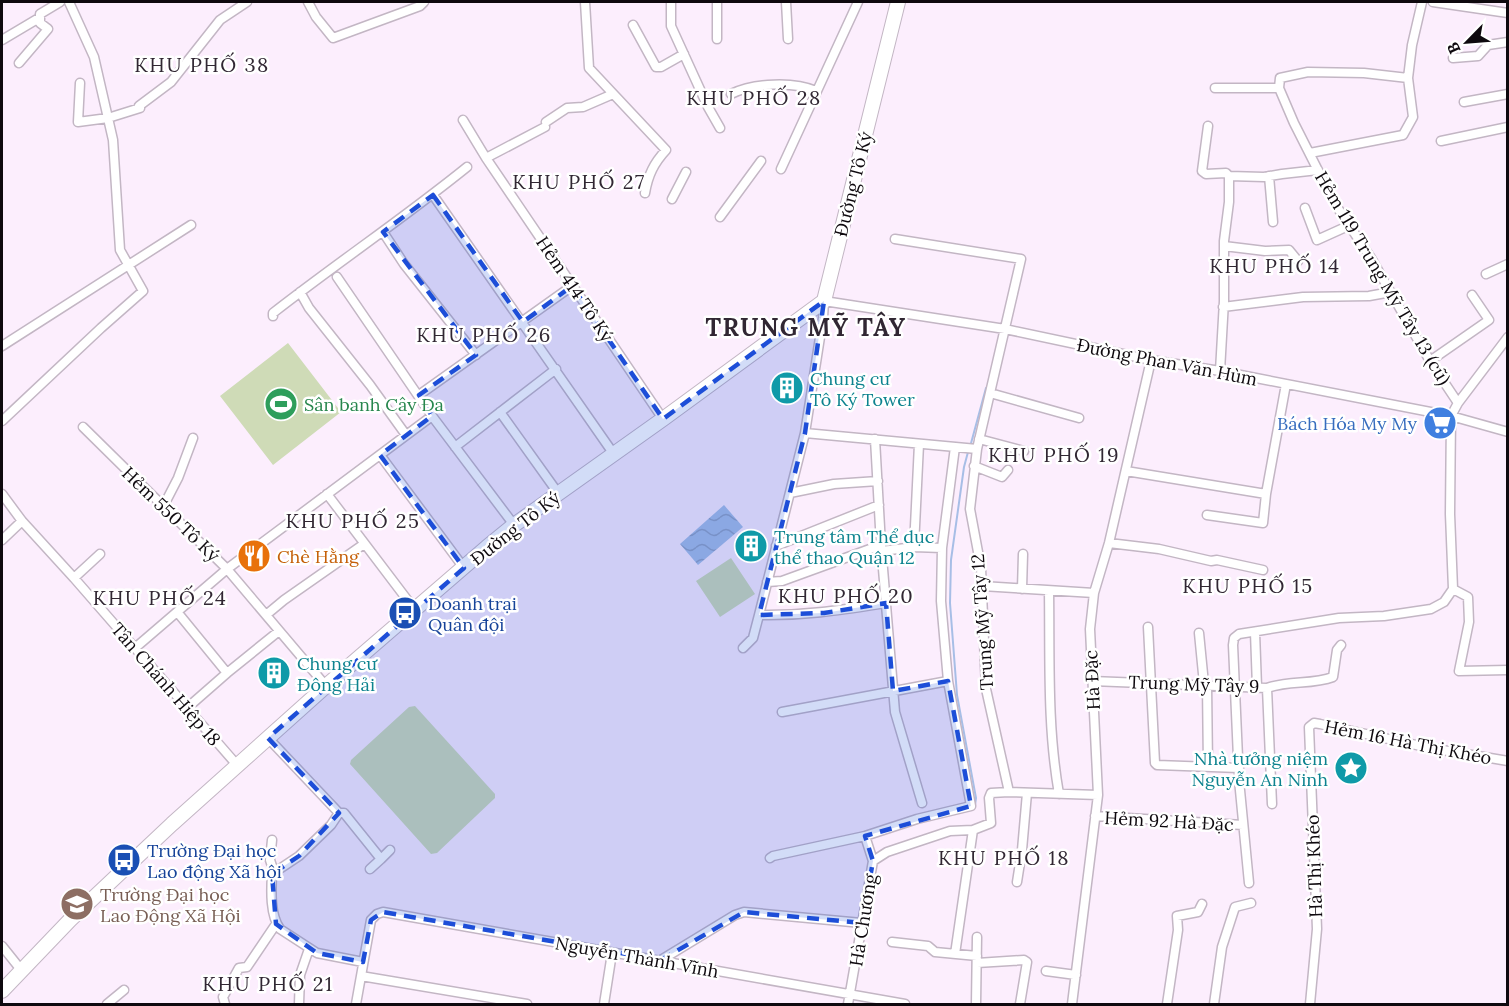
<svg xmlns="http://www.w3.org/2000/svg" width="1509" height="1006" viewBox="0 0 1509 1006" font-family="Lora,serif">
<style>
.pitch{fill:#cfdbb7}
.water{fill:url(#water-waves)}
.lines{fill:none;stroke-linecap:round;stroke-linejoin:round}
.stream{stroke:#a7bee6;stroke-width:2}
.minor-casing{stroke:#c3b6c4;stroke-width:11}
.primary-casing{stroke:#c3b6c4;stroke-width:16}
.minor{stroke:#fff;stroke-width:8}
.primary{stroke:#fff;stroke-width:14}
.marked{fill:#1d4ed8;fill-opacity:0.2;stroke:#1d4ed8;stroke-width:4.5;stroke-dasharray:12 8;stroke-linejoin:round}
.labels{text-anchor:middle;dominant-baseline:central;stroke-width:5;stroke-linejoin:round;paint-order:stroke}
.street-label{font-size:18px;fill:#0e090e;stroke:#fff}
.culture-label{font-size:18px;fill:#0d838f;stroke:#fff;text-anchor:start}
.leisure-label{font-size:18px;fill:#27864d;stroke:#fff;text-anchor:start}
.shop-label{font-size:18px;fill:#366cbe;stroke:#fff;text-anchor:end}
.food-label{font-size:18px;fill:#c56008;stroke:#fff;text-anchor:start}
.transit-label{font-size:18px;fill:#164399;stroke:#fff;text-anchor:start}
.education-label{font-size:18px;fill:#785e54;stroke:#fff;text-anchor:start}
.neighbourhood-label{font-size:20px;letter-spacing:1.5px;fill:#312733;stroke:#fff}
.district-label{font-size:24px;font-weight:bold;letter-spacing:1.5px;fill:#312733;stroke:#fff}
</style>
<defs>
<pattern id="water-waves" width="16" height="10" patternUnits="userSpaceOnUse" patternTransform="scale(1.5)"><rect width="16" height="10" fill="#a7bee6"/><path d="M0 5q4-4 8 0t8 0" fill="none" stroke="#8fa2c4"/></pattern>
</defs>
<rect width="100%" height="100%" fill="#fceefd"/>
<path class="pitch" d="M288,343l53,69 -68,53 -53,-69z
M731,558l24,36 -35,23 -24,-36z
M415,706l80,88v4l-58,55 -6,1 -81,-90 1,-4 58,-53z"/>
<path class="water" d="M724,505l19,22 -45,38 -18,-21z"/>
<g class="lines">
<path class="stream" d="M970,447l16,-59
M968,452l-4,15 -13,93 -1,43 7,92 19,103 -1,7"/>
<g class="minor-casing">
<path id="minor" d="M308,2l8,15 17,21 87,-32 4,-4
M585,2l4,66 77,82c-12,13 -18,25 -21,43
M671,2v24l37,81 12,21
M717,2v37
M786,2l2,37
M1433,2l75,11
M633,25l23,42h5l23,-13
M2,40l37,-22
M1453,58l25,-2 10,-11 20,-3
M19,63l29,-34 -8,-6v-9l20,-12
M1408,78l-44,-5 -56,-1 -28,6 -1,10 15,35 41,81 36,54 59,103 28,42
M80,83l-2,39 30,-4 32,-10 -1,-2 32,-24 49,-62 27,-18
M1215,88h64
M731,94c23,-11 62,-13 85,-3
M1464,102l44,-8
M463,120l23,38 177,261
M546,122l21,-14 16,-1 30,-13
M1208,126l-6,45 4,3 20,-1 3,3 35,1 18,-3 36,-4
M1441,141l67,-14
M1310,153l93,-18 10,-18 -5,-39 4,-33 10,-43
M486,158l59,-31
M781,169l77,-167
M1269,176l4,46
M433,195l180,258
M672,199l14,-27
M1305,208l12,32 31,-14
M720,217l41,-56
M383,232l21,32 72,91
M895,239l126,20 -44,190 -7,60 11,59 5,121 23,103 89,3
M1224,246l41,5 24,-1 9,11
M1486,274l22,-10
M337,277l95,139 82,109
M300,292l9,16 61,77 36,50
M1223,307l80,-10 66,-1 22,-4
M273,316v-3c64,-50 131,-95 194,-146
M2,346l189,-121
M1430,361l59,-41 -17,-25
M1220,371l4,-70v-60l5,-39v-26
M990,393l89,25
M419,395l153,-109
M500,412l58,81
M2,421l99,-93 42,-37 -23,-41 -7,-110 -19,-83 -25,-55
M83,427l144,142 99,117
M805,433l172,16
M875,439l6,106 14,167 27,91
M979,439l45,12
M455,447l101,-78
M380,455l84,113
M974,466l28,11 6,-7
M1126,471l140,23
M790,493l44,-9 44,-3
M2,494l20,27 52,57 163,187
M327,494l88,116
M163,507l15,-29 15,-40
M1207,515l56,8 3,-29 20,-110
M2,540l20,-19
M1109,543l50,6 52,12 6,-1 46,10
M776,546l103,-41
M942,548l13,-101
M882,551l32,-4 5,-103
M74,578l26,-24
M767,582l15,-1 99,-36
M982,586l112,7
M1022,589l1,-35
M1453,589l-3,-75 1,-98 7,-13 50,-66
M1453,589l15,8 1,25 -10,49 49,-1
M1049,591c1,68 -2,135 10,203
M178,613l49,60 -40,35
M266,615l18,-15 80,-56
M759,615c46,1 82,-5 127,-12
M1148,627l7,136 2,2 82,3
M1255,632l2,55
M1199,633l5,51
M135,648l92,-79 205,-153
M743,648l10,-10 6,-23 46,-182 18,-115 1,-17 181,28 146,31 69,11 231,45 57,16
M227,673l52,-42
M1092,681l175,7c22,-8 45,-3 66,-11l4,-27 4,-5
M1207,684l1,83
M1267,688l5,116
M782,712l166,-31
M268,738l71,75 -8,12 -32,31 -27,18c-1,17 -2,41 8,55l37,24 46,9
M339,813h5l37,46 -11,10
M1095,816l148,9
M272,840l-2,20 4,12
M770,858l3,-2 92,-20 52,-17 54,-13 -23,-125 -7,-80 1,-53 -28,-1
M381,859l9,-9
M873,861l14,-9 63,-21 23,-1 18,-7 -2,-25 2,-5 18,-1
M1017,882l5,-32 5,-57
M1249,883l-10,-103 -6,-135 1,-7 5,-4 100,-16 45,-2 47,-7 13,-7 9,-13
M892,942l36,4 7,6 42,4
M2,946l20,25
M955,954l18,-124
M661,960l74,-45 9,-3 118,11
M977,963l47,-3 3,2 -7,42
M1046,971l30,4
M107,1004l17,-14
M225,1004l-2,-7 16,-29 8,-1 29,-43
M299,1004l1,-29 9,-26
M356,1004l5,-28
M527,1004l-166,-28 10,-56 6,-6 6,-2 522,92
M604,1004l8,-51
M848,1004l25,-143 -8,-25
M976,1004l1,-67
M1072,1004l26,-209 -8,-166 4,-36 15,-50 42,-183
M1167,1004l11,-74 -1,-14 21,-4 4,-8
M1214,1004l8,-57 13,-40 16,-4
M1310,1004l7,-75 -8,-202 5,-4 6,1 110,24 78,13"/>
</g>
<g class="primary-casing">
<path id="primary" d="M2,991l68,-71 102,-96 154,-138 161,-139 27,-22 149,-106 161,-118 74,-299"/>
</g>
<use href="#minor" class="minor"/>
<use href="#primary" class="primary"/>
</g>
<path class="marked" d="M433,195l90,127 49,-36 91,133 161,-118 -19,132 -46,182 65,-2 62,-10 7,88 55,-10 23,125 -106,30 8,25 -11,62 -118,-11 -83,48 -278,-48 -12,8 -8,42 -46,-9 -41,-29 -4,-50 27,-18 40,-43 -71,-75 196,-170 -84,-113 52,-39 -13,-21 57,-40 -93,-123z"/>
<defs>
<g id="building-disc" transform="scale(1.725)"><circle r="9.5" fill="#0f9aa8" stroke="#fff"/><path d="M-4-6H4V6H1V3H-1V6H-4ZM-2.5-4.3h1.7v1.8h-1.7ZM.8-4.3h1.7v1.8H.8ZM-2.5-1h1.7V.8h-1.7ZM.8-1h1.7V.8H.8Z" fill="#fff"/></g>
<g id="stadium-disc" transform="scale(1.725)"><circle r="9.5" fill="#2e9e5b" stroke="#fff"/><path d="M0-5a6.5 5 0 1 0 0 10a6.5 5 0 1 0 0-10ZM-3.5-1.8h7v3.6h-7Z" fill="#fff"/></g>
<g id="supermarket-disc" transform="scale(1.725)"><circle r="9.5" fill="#3f7fe0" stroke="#fff"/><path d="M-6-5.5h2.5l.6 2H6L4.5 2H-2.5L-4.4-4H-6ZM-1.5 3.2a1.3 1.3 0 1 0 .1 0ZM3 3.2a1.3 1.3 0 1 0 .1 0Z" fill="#fff"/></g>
<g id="restaurant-disc" transform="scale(1.725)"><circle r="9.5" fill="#e8710a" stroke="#fff"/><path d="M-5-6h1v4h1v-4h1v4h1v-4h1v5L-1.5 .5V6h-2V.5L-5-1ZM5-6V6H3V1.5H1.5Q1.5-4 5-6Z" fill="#fff"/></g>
<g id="bus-disc" transform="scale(1.725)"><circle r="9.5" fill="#1a4fb4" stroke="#fff"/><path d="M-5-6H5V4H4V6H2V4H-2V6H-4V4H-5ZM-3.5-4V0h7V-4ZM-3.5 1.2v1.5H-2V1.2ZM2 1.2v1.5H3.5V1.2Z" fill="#fff"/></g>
<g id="sight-disc" transform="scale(1.725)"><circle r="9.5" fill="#0f9aa8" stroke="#fff"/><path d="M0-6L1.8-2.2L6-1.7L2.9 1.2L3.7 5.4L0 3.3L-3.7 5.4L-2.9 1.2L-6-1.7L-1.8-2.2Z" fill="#fff"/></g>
<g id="university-disc" transform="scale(1.725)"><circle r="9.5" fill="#8d6e63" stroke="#fff"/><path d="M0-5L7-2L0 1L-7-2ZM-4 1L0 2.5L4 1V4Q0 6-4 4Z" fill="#fff"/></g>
</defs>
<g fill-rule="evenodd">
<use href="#building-disc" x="787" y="388"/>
<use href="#stadium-disc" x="281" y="404"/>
<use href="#supermarket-disc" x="1440" y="423"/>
<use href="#building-disc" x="751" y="546"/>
<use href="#restaurant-disc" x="254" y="556"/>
<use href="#bus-disc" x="405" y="613"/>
<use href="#building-disc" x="274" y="673"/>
<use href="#sight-disc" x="1351" y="768"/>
<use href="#bus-disc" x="124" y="860"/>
<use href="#university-disc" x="77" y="904"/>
</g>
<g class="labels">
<g class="street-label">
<text transform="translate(853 184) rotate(-76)">Đường Tô Ký</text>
<text transform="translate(1383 278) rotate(59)">Hẻm 119 Trung Mỹ Tây 13 (cũ)</text>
<text transform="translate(575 289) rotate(56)">Hẻm 414 Tô Ký</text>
<text transform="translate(1167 362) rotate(11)">Đường Phan Văn Hùm</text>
<text transform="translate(171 514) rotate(44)">Hẻm 550 Tô Ký</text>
<text transform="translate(515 528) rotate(-38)">Đường Tô Ký</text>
<text transform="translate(982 622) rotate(-94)">Trung Mỹ Tây 12</text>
<text transform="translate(1092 680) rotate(-93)">Hà Đặc</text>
<text transform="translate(166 684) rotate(49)">Tân Chánh Hiệp 18</text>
<text transform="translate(1194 684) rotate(2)">Trung Mỹ Tây 9</text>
<text transform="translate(1408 742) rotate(11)">Hẻm 16 Hà Thị Khéo</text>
<text transform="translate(1169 821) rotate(3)">Hẻm 92 Hà Đặc</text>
<text transform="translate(1314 866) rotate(-92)">Hà Thị Khéo</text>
<text transform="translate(863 920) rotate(-81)">Hà Chương</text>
<text transform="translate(637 957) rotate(10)">Nguyễn Thành Vĩnh</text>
</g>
<g class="culture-label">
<text x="810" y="378">Chung cư<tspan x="810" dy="21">Tô Ký Tower</tspan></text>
<text x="774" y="536">Trung tâm Thể dục<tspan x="774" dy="21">thể thao Quận 12</tspan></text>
<text x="297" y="663">Chung cư<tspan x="297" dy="21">Đông Hải</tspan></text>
<text x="1328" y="758" text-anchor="end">Nhà tưởng niệm<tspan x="1328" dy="21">Nguyễn An Ninh</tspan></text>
</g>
<g class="leisure-label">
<text x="304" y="404">Sân banh Cây Đa</text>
</g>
<g class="shop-label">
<text x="1417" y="423">Bách Hóa My My</text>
</g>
<g class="food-label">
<text x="277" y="556">Chè Hằng</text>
</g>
<g class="transit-label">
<text x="428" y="603">Doanh trại<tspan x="428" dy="21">Quân đội</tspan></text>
<text x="147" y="850">Trường Đại học<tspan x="147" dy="21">Lao động Xã hội</tspan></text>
</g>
<g class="education-label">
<text x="100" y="894">Trường Đại học<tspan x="100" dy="21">Lao Động Xã Hội</tspan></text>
</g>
<g class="neighbourhood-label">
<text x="202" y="64">KHU PHỐ 38</text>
<text x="754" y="97">KHU PHỐ 28</text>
<text x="579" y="181">KHU PHỐ 27</text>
<text x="1275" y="265">KHU PHỐ 14</text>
<text x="484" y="334">KHU PHỐ 26</text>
<text x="1054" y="454">KHU PHỐ 19</text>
<text x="353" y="520">KHU PHỐ 25</text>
<text x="1248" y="585">KHU PHỐ 15</text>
<text x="846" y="595">KHU PHỐ 20</text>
<text x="160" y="597">KHU PHỐ 24</text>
<text x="1004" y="857">KHU PHỐ 18</text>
<text x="268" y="983">KHU PHỐ 21</text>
</g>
<g class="district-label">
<text x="806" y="327">TRUNG MỸ TÂY</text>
</g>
</g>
<rect width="1509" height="1006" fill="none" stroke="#0e090e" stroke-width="6"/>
<g transform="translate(1467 42) rotate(245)" stroke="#ffffff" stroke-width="4.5" paint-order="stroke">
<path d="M0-4.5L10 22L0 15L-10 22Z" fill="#0e090e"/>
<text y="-9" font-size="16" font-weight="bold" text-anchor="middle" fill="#0e090e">B</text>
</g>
</svg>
